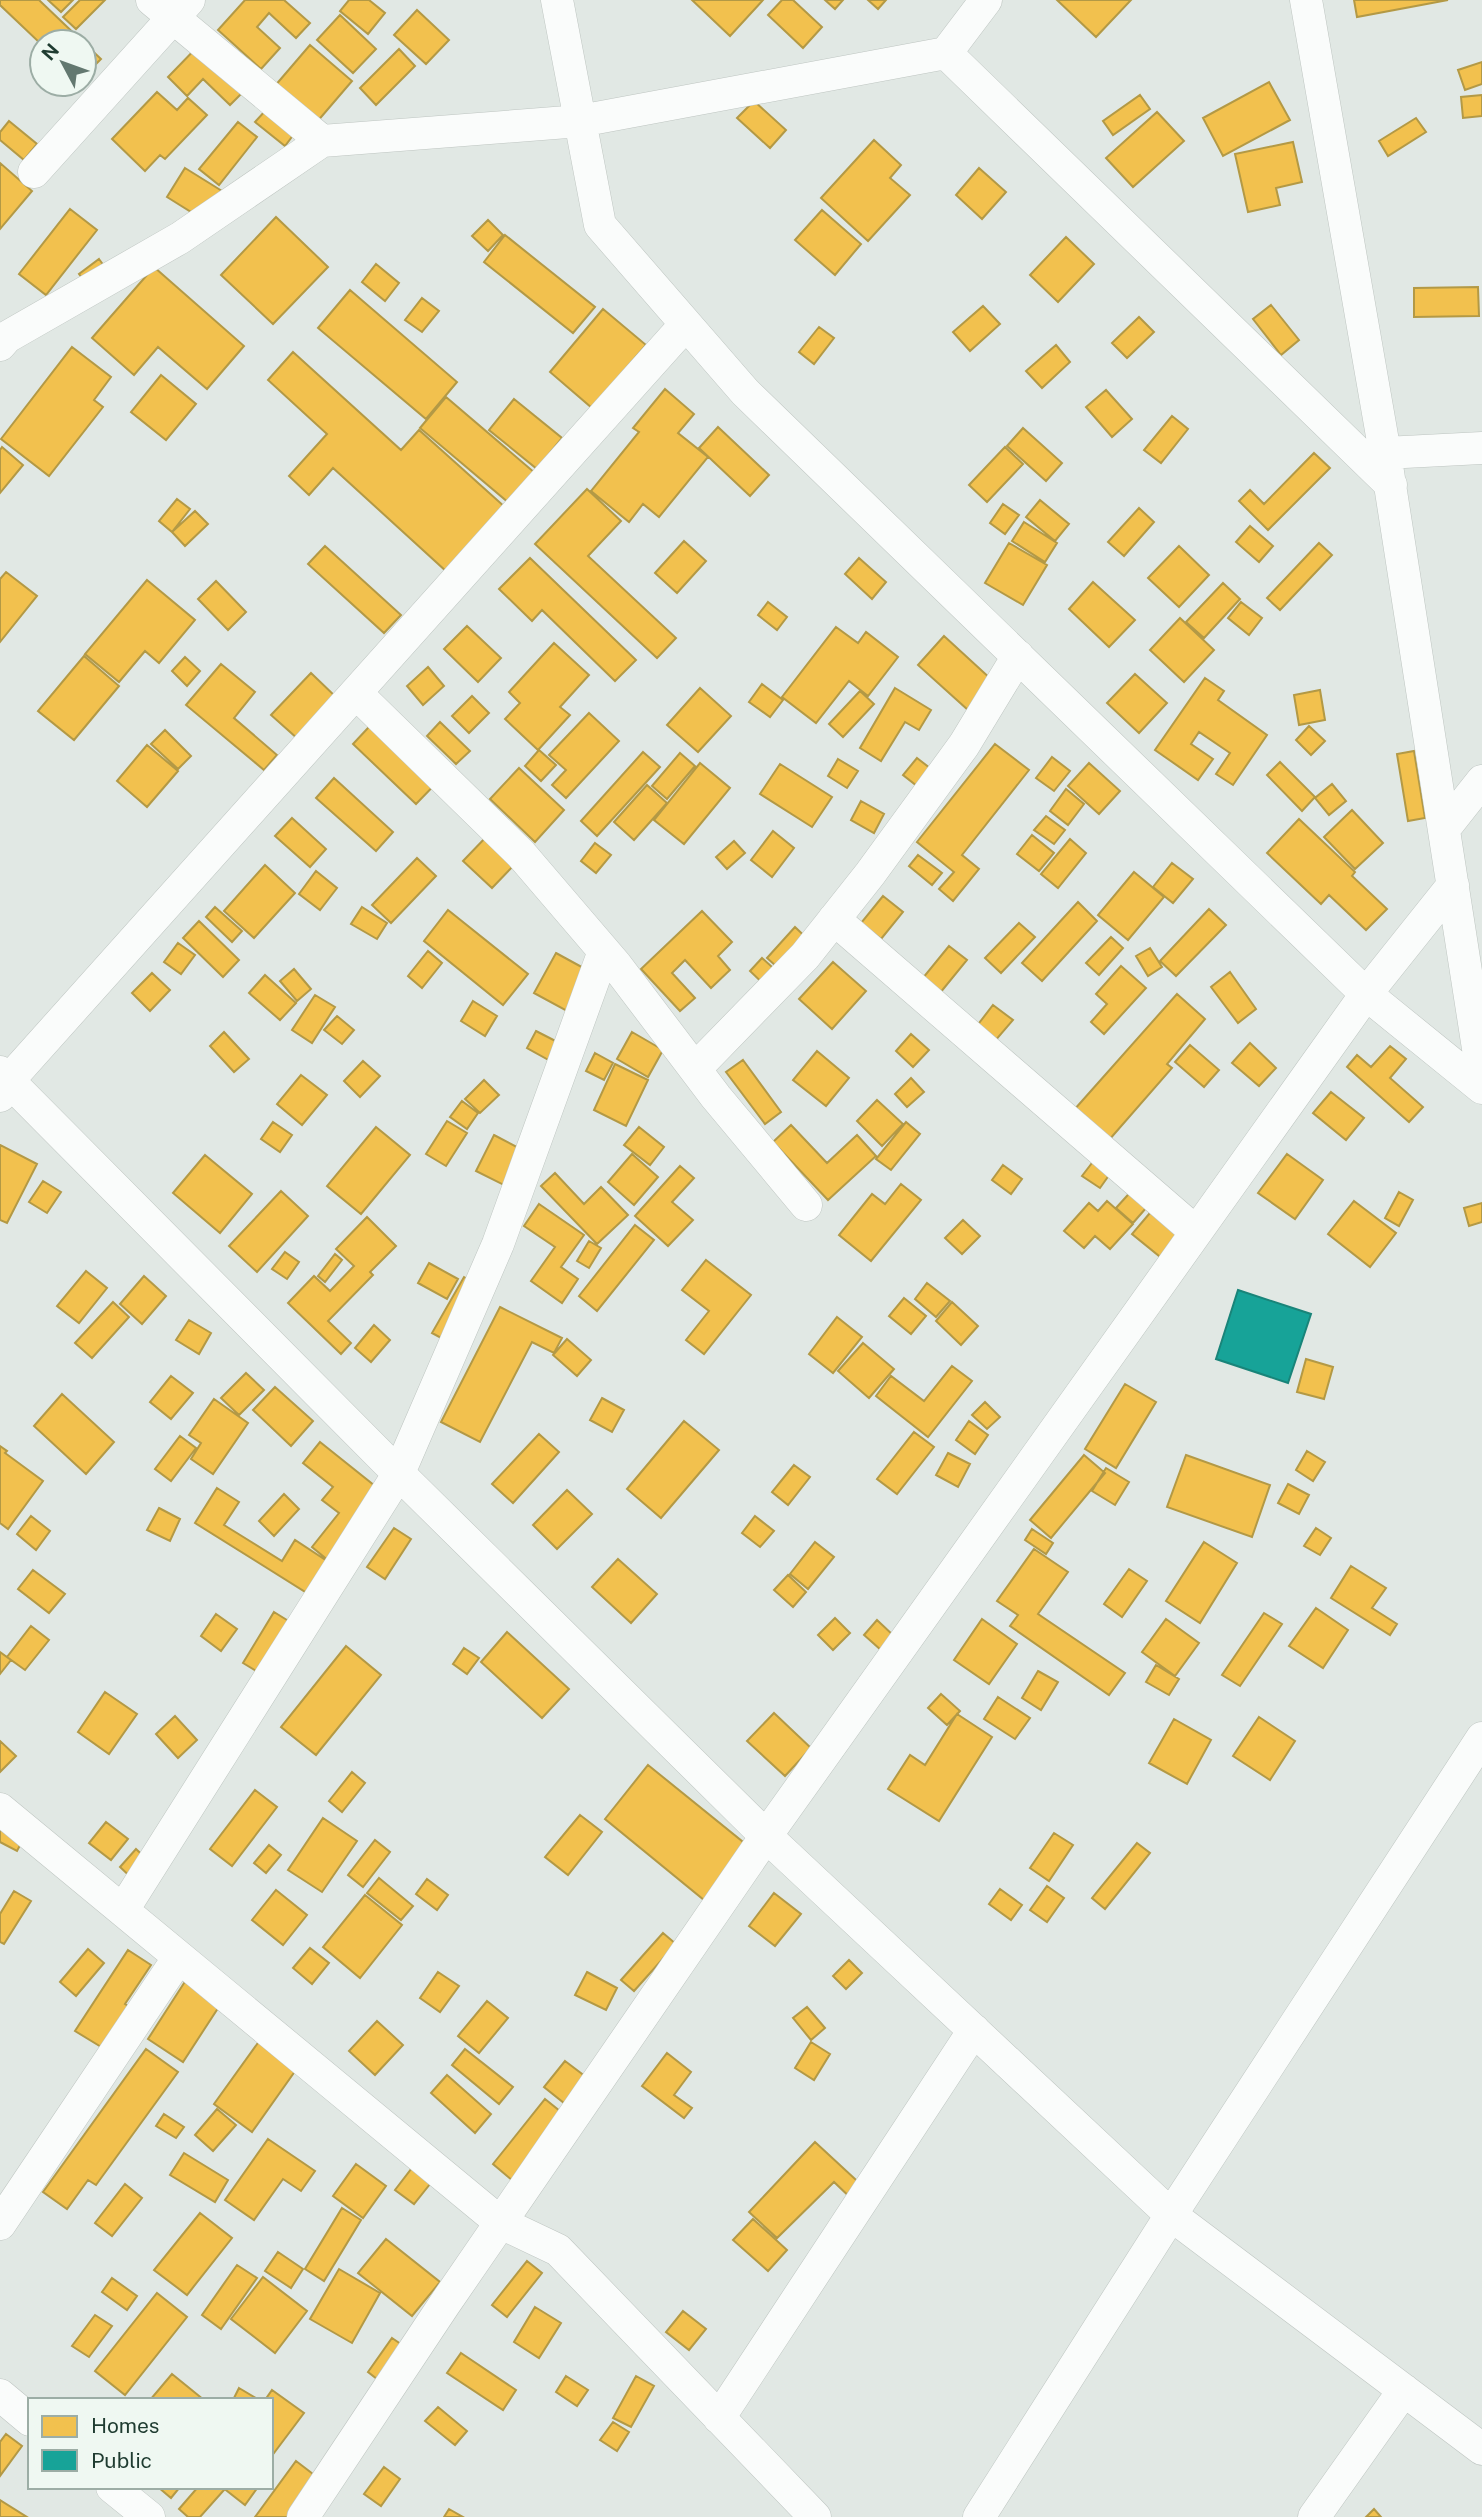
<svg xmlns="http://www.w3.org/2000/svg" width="1482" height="2517" viewBox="0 0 1482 2517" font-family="'Public Sans',sans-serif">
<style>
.homes{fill:#f2c14e;stroke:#b39945;stroke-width:2}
.public{fill:#17a398;stroke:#198479;stroke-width:2}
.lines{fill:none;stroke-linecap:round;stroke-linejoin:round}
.minor-casing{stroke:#bec5c1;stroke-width:33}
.minor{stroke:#fafcfb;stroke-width:32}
</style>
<rect width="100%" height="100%" fill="#e1e8e4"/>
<path class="homes" d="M0,0h39l44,42h-41v3l-42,-40z
M48,0h25l-12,12z
M80,0h25l-29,29 -13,-12z
M245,0h39l26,23 -14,15 -27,-25 -12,14 23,21 -19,21 -43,-39z
M349,0h20l16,13 -17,21 -28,-23z
M692,0h71l-33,36z
M782,0h11l29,27 -19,21 -35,-33z
M825,0h18l-8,9z
M868,0h18l-8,9z
M1057,0h74l-35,37z
M1354,0h94l-91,17z
M417,10l32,30 -23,24 -32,-29z
M340,15l36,34 -23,24 -36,-33z
M205,39l46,45 -21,21 -27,-26 -16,17 -19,-19z
M84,43l17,16 -17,17z
M310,45l42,36 -36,42 -42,-36z
M399,49l16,17 -39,39 -16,-17z
M1482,62v22l-17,6 -7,-20z
M1269,82l21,38 -67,36 -20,-38z
M157,92l20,18 11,-12 19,17 -42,44 -5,-4 -15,16 -33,-32z
M1140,95l10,14 -37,26 -10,-14z
M1482,95v21l-19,2 -2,-21z
M754,101l32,29 -16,18 -33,-30z
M265,111l29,23 -9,12 -30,-24z
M1157,112l27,29 -51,46 -27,-29z
M1416,118l10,14 -38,24 -9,-15z
M9,121l28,23 -13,16 -24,-20v-8z
M238,122l19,15 -38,48 -20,-16z
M874,140l27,25 -11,13 20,17 -42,46 -47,-43z
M1293,142l9,40 -26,6 4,17 -32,7 -13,-58z
M0,163l32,28 -32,38z
M185,168l37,23 -18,29 -37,-23z
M979,168l27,24 -24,27 -26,-24z
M70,209l27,21 -51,65 -27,-21z
M822,210l39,34 -26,31 -40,-35z
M276,217l52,50 -55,57 -52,-49z
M488,220l15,15 -15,16 -16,-15z
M505,235l90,72 -22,26 -89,-71z
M1066,237l28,27 -36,38 -28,-27z
M99,259l18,25 -20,14 -18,-24z
M376,264l23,19 -14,18 -23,-19z
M154,267l90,79 -37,43 -49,-42 -24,28 -42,-37z
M1478,287l1,29 -65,1v-29z
M350,290l107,92 -31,37 -108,-91z
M422,298l17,13 -17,21 -17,-12z
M1271,305l28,35 -18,15 -28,-36z
M983,306l17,18 -30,27 -17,-19z
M603,309l43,36 -54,63 -42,-36z
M1139,317l15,15 -27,26 -15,-15z
M819,327l15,11 -20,26 -15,-12z
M1056,345l14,17 -28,26 -16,-17z
M72,347l39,30 -17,23 9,7 -54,69 -48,-37z
M293,352l108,98 18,-20 87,78 -59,64 -114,-104 -24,27 -20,-19 38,-42 -59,-54z
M161,375l35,29 -30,36 -35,-28z
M665,389l29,25 -16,19 30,24 -49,60 -16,-13 -14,18 -38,-31 48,-59 -6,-4z
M1106,390l26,29 -20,18 -26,-30z
M446,397l89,76 -26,30 -89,-75z
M514,399l48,39 -25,31 -48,-39z
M1172,416l16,13 -27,34 -17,-13z
M718,427l51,48 -19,21 -51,-48z
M1023,428l39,35 -16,18 -39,-35z
M2,447l21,18 -23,28v-43z
M1005,447l18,17 -36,38 -18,-17z
M1314,453l16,15 -62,62 -29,-29 11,-11 14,14z
M587,489l34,32 -33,35 88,82 -19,20 -122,-114z
M177,499l13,10 -18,23 -13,-11z
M1040,500l29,24 -14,17 -29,-24z
M1003,504l16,11 -14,19 -15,-11z
M1139,508l15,14 -30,34 -16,-14z
M195,511l13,13 -23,22 -13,-14z
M1024,522l33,21 -12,19 -33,-21z
M1250,526l23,20 -14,16 -23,-20z
M684,541l22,20 -29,32 -22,-20z
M1009,543l38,22 -24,40 -38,-22z
M1319,543l13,12 -52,55 -13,-12z
M325,546l76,69 -17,18 -76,-69z
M1179,546l30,29 -30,32 -31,-29z
M530,558l106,102 -21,21 -73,-71 -10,11 -33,-32z
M859,558l27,24 -14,17 -27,-25z
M6,572l31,24 -37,46v-63z
M147,580l48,40 -36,43 -14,-12 -26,31 -34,-28z
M216,581l30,31 -18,18 -30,-31z
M1093,582l42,38 -26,27 -40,-38z
M1223,583l17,16 -36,39 -18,-16z
M768,602l19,15 -10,13 -19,-15z
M1241,602l21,16 -13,17 -21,-17z
M1180,618l34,32 -30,32 -34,-32z
M467,626l34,32 -23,24 -34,-33z
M836,627l22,16 8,-11 32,25 -30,39 -19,-15 -33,42 -34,-26z
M944,636l60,55 -26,28 -60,-54z
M554,643l35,32 -29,32 10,8 -32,35 -33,-31 15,-16 -11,-11z
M84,656l35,30 -45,54 -36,-29z
M185,657l15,14 -13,15 -15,-15z
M221,664l34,28 -21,26 43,37 -13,15 -78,-65z
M428,667l16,19 -21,19 -16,-19z
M311,673l26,25 -39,41 -27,-24z
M1135,674l32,29 -28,30 -32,-30z
M1205,678l19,13 -6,9 49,35 -34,50 -17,-11 14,-21 -31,-21 -8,12 22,15 -15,21 -43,-30z
M762,684l21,16 -13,17 -21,-15z
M700,688l31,28 -33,36 -31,-27z
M895,688l36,22 -12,20 -14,-8 -24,39 -21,-13z
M1320,690l5,30 -26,5 -5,-30z
M860,691l14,13 -31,33 -14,-13z
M472,696l17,17 -20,20 -17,-17z
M382,713l64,60 -30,31 -63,-60z
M589,713l30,28 -53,57 -14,-13 14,-15 -17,-15z
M440,722l30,29 -14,13 -29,-28z
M1309,726l16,15 -14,14 -15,-15z
M165,730l26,26 -13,13 -27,-25z
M995,744l34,26 -67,85 17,14 -26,32 -14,-12 15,-17 -37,-30z
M147,745l31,26 -31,36 -30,-26z
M539,750l17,15 -15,16 -16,-15z
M1414,751l11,67 -17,3 -11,-67z
M643,752l17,15 -63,69 -16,-15z
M680,753l15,13 -28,33 -15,-13z
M1052,757l18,14 -16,20 -18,-13z
M917,758l27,21 -13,18 -28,-22z
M838,759l20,12 -11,17 -19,-12z
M1280,762l35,35 -13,14 -35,-36z
M700,763l30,25 -46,56 -30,-24z
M1089,763l31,28 -21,23 -31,-28z
M780,764l52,33 -20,30 -52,-33z
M519,768l45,42 -29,32 -45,-43z
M334,778l59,54 -17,19 -60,-53z
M1332,784l14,17 -17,14 -14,-17z
M647,785l20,18 -33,37 -20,-18z
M1066,789l18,15 -16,21 -18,-14z
M861,801l23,13 -10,19 -23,-13z
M1352,810l31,33 -28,26 -31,-32z
M1046,816l19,14 -11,14 -20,-14z
M292,818l34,31 -16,18 -35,-31z
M1299,819l56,53 -3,4 35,33 -21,21 -37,-35 -8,9 -54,-51z
M773,831l21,17 -22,29 -21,-17z
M488,835l28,28 -24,25 -29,-27z
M1032,835l22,18 -15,18 -22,-17z
M1070,839l16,14 -28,35 -17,-14z
M734,841l11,12 -18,16 -11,-12z
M595,843l16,12 -15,18 -15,-12z
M918,855l24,18 -10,12 -23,-19z
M417,858l19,18 -45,47 -19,-18z
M1172,863l21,16 -20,24 -20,-16z
M265,865l30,28 -41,45 -30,-27z
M316,871l21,17 -17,22 -21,-16z
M1134,872l30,25 -36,43 -30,-25z
M883,896l20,16 -22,27 -20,-16z
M1078,902l19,19 -55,60 -20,-18z
M215,907l27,24 -10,11 -26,-25z
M362,907l25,16 -10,16 -26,-15z
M1209,909l17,16 -50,51 -16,-15z
M448,910l80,64 -25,31 -79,-64z
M702,911l30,31 -14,14 12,14 -19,18 -26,-28 -13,13 23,25 -15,13 -39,-42z
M199,921l40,39 -16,17 -40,-39z
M1019,923l16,14 -34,36 -16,-15z
M795,927l19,18 -28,30 -19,-17z
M1111,937l12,11 -24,27 -13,-12z
M178,943l17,12 -14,19 -17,-12z
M949,946l18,14 -27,33 -18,-14z
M1150,948l12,19 -14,9 -12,-20z
M428,951l14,12 -20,25 -14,-12z
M556,953l33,18 -22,40 -33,-18z
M762,958l20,18 -13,13 -19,-18z
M833,962l33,29 -34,38 -33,-30z
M1121,966l25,22 -42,46 -13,-12 16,-18 -11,-10z
M294,969l17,20 -14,12 -17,-20z
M1230,972l26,37 -18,14 -27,-36z
M152,973l18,17 -20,21 -18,-18z
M265,975l31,28 -16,17 -31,-27z
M1177,994l28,25 -38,45 5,4 -63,72 -35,-30z
M315,995l20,12 -23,36 -20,-13z
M473,1001l24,15 -12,20 -24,-15z
M993,1005l20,15 -18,21 -19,-14z
M337,1016l17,14 -12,14 -18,-14z
M536,1031l37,19 -10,18 -36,-20z
M224,1032l25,27 -15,13 -24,-26z
M632,1032l31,18 -15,27 -31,-18z
M911,1034l18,16 -16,17 -17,-16z
M1250,1043l26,25 -17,18 -27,-23z
M1190,1045l29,25 -15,17 -29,-25z
M1390,1046l16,13 -16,19 33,29 -14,15 -62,-55 10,-12 14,12z
M817,1051l32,27 -23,28 -33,-26z
M595,1053l18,10 -9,17 -18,-9z
M743,1060l38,52 -16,12 -39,-52z
M363,1061l17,15 -20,21 -16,-16z
M615,1064l33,16 -22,46 -32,-16z
M301,1075l26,20 -25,30 -25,-21z
M911,1078l13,14 -17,15 -12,-13z
M484,1080l15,15 -19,18 -15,-14z
M1331,1092l33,26 -18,22 -33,-27z
M877,1100l26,24 -21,22 -25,-25z
M462,1101l16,12 -11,16 -17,-12z
M447,1121l20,12 -21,33 -20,-12z
M273,1122l19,13 -12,17 -19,-13z
M906,1122l14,12 -29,36 -15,-11z
M791,1125l36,38 30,-28 19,21 -48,44 -55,-58z
M376,1127l34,28 -49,59 -34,-28z
M639,1127l25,20 -14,18 -26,-20z
M494,1135l38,20 -18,35 -38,-19z
M0,1145l37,19 -30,59 -7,-3z
M632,1154l26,23 -24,28 -26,-23z
M1287,1154l36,26 -28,39 -37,-26z
M205,1155l47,39 -32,39 -47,-40z
M1095,1159l17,12 -12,17 -18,-12z
M1003,1165l19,14 -11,15 -19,-14z
M680,1166l14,12 -22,24 21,18 -25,26 -33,-30z
M555,1173l29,31 17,-17 27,28 -31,29 -56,-58z
M43,1181l18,11 -14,21 -18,-11z
M901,1184l20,16 -50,61 -32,-26 33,-41 13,10z
M1136,1186l17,14 -20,23 -17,-15z
M281,1191l27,25 -51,56 -28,-26z
M1399,1192l14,8 -14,26 -14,-8z
M1107,1201l26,23 -23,25 -15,-13 -11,12 -20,-17 25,-28 9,8z
M1354,1201l42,32 -26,34 -42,-33z
M1482,1203v19l-13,4 -5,-18z
M539,1204l45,31 -23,32 17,12 -16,24 -31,-22 24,-34 -31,-21z
M1155,1207l32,25 -23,28 -32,-26z
M367,1217l29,29 -26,26 3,3 -45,46 23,22 -10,11 -53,-51 26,-27 16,15 24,-25 -18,-17z
M963,1220l17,16 -18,18 -17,-16z
M635,1225l19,15 -57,71 -18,-15z
M589,1241l12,7 -12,20 -12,-7z
M285,1252l14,10 -12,17 -15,-10z
M335,1254l7,6 -17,22 -7,-6z
M706,1260l45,35 -47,59 -18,-14 23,-29 -27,-21z
M429,1263l29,16 -11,20 -29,-16z
M86,1271l21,17 -28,35 -22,-17z
M144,1276l22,20 -24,28 -22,-20z
M464,1277l21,12 -31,56 -22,-12z
M927,1283l23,18 -14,16 -21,-18z
M904,1298l22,18 -15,18 -22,-18z
M113,1302l16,15 -37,41 -17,-15z
M952,1302l26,24 -17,19 -25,-24z
M500,1307l62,31 -8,15 -22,-11 -52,100 -39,-20z
M837,1317l25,20 -29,36 -24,-19z
M189,1320l22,13 -12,21 -23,-14z
M374,1325l16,15 -19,22 -16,-14z
M567,1339l24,21 -14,16 -24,-21z
M863,1343l31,26 -25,29 -31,-27z
M1306,1359l27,8 -9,32 -27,-7z
M952,1366l20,15 -44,56 -52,-41 15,-20 33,25z
M246,1373l18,17 -25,25 -18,-17z
M171,1376l22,17 -22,26 -21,-17z
M1125,1384l31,18 -40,66 -31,-19z
M275,1387l38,34 -22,25 -38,-36z
M62,1394l52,48 -28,32 -52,-48z
M602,1398l22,12 -12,22 -22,-12z
M214,1399l34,24 -35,51 -22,-15 10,-16 -12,-8z
M985,1402l15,15 -13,12 -15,-14z
M684,1421l35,29 -58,68 -34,-29z
M969,1421l19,14 -13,19 -19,-14z
M914,1432l20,15 -37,47 -20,-15z
M539,1434l20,18 -46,51 -21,-19z
M180,1436l16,12 -25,33 -16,-12z
M320,1442l70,56 -55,68 -23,-19 27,-34 -17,-13 11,-13 -30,-24z
M0,1446l7,5 -2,2 38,28 -35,48 -8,-6z
M1307,1451l18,11 -12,19 -17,-11z
M948,1453l22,11 -12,23 -22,-12z
M1084,1455l21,18 -54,65 -21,-18z
M1186,1455l84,30 -18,52 -85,-30z
M794,1465l16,12 -22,28 -16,-13z
M1106,1468l23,14 -14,23 -23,-14z
M1288,1484l21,11 -10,19 -21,-11z
M217,1488l22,14 -15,23 58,36 13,-21 32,21 -20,32 -112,-70z
M567,1490l25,24 -35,35 -24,-24z
M284,1494l15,15 -25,27 -15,-15z
M159,1508l21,11 -10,22 -23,-11z
M31,1516l19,15 -14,19 -19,-16z
M755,1516l19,15 -14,16 -18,-14z
M394,1528l17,11 -26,40 -18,-12z
M1316,1528l15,10 -11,17 -16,-9z
M1032,1529l21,14 -7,11 -21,-14z
M815,1542l19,15 -26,32 -18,-15z
M1204,1542l33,21 -37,60 -34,-22z
M1034,1549l34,23 -30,42 87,59 -16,22 -99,-69 8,-11 -21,-14z
M618,1559l39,35 -26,29 -39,-36z
M1351,1566l35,22 -14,20 25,16 -7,11 -59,-37z
M1129,1569l18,12 -25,36 -18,-13z
M33,1570l32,24 -16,19 -31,-24z
M788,1575l18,17 -13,15 -19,-17z
M1316,1608l32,22 -25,38 -34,-22z
M274,1612l29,18 -32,50 -28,-17z
M1264,1613l18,11 -42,62 -18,-11z
M216,1614l21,15 -16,22 -20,-15z
M835,1618l15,15 -17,17 -15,-15z
M982,1619l35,25 -28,40 -35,-24z
M1166,1619l33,24 -24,33 -33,-24z
M877,1620l17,16 -13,14 -17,-15z
M31,1626l18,14 -24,30 -18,-13z
M507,1632l62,57 -27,29 -61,-56z
M346,1646l35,29 -65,80 -35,-28z
M464,1648l15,10 -12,16 -14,-10z
M0,1652l11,8 -11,14z
M1156,1665l23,14 -10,16 -23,-13z
M1038,1671l20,11 -17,28 -19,-12z
M105,1692l32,22 -28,40 -31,-22z
M941,1694l19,17 -13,14 -19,-17z
M998,1697l32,21 -15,21 -31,-20z
M774,1713l37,35 -26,28 -38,-35z
M957,1714l35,23 -53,84 -51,-32 22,-34 15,10z
M175,1716l22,24 -19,18 -22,-24z
M1259,1717l36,24 -25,39 -37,-24z
M1174,1719l37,21 -24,44 -38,-21z
M0,1741l16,15 -16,16z
M648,1765l100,81 -44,54 -99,-81z
M352,1772l13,11 -23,29 -13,-11z
M255,1790l22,17 -45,59 -22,-17z
M580,1815l22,17 -34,43 -23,-18z
M323,1818l34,23 -35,51 -34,-22z
M0,1820l26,14 -9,17 -17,-9z
M106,1822l22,17 -17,21 -22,-17z
M1054,1833l19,12 -24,36 -19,-13z
M375,1840l15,12 -27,35 -15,-12z
M1137,1843l13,10 -45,56 -13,-11z
M269,1845l12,10 -15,18 -12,-10z
M136,1849l17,16 -16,18 -17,-16z
M379,1878l34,28 -12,14 -34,-27z
M427,1879l21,16 -11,15 -21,-16z
M1047,1886l17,12 -17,24 -17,-12z
M1000,1889l22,16 -11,15 -22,-16z
M276,1890l31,25 -24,30 -31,-25z
M14,1891l17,10 -27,43 -4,-2v-28z
M774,1893l27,21 -26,32 -26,-20z
M365,1895l37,30 -42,53 -37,-31z
M663,1933l13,11 -42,47 -13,-11z
M310,1948l19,15 -17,21 -19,-16z
M88,1949l16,14 -28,33 -16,-14z
M128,1950l23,15 -26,39 12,8 -26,41 -36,-22z
M849,1960l13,13 -16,16 -13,-13z
M438,1972l21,14 -19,26 -20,-14z
M587,1972l30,16 -11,22 -31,-15z
M186,1980l36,22 -39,60 -35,-23z
M487,2001l21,17 -29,35 -21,-17z
M807,2007l18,21 -14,12 -18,-22z
M377,2021l26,24 -28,30 -26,-24z
M260,2040l38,27 -46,65 -38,-28z
M811,2042l19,12 -16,26 -19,-12z
M146,2049l32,23 -82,113 -8,-5 -21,29 -24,-17z
M465,2049l48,38 -14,17 -47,-39z
M667,2053l24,19 -17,23 18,13 -8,10 -42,-32z
M565,2061l25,19 -21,27 -25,-20z
M447,2075l44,39 -16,19 -44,-40z
M545,2099l21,17 -53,65 -20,-17z
M217,2109l19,16 -23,26 -18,-16z
M164,2114l20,13 -8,11 -20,-12z
M268,2139l47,32 -14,20 -18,-12 -29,41 -29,-20z
M815,2142l53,49 -12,12 -22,-21 -57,56 -28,-26z
M184,2153l44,27 -13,22 -45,-27z
M356,2164l30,22 -23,32 -30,-22z
M415,2164l19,15 -20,25 -19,-14z
M125,2184l17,14 -30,38 -17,-13z
M342,2208l19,12 -37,61 -19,-12z
M200,2213l32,25 -45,57 -33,-25z
M753,2219l34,31 -19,21 -35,-31z
M386,2239l54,43 -28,34 -54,-43z
M278,2252l25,17 -12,19 -26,-17z
M527,2261l15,12 -35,44 -15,-12z
M237,2265l20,13 -36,51 -19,-14z
M339,2269l41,24 -28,50 -42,-24z
M263,2277l44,34 -32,42 -44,-34z
M112,2278l25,18 -10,14 -25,-18z
M157,2293l30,24 -62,78 -30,-24z
M535,2307l26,16 -22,35 -25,-16z
M683,2311l23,18 -17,21 -23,-18z
M95,2315l17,11 -23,31 -17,-11z
M392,2338l19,13 -25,35 -18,-14z
M461,2353l55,37 -13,20 -56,-37z
M172,2374l32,26h-54z
M566,2376l22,14 -11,16 -21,-14z
M636,2376l18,10 -23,41 -18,-9z
M239,2388l20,12h-26z
M272,2390l32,23 -33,44v-57h-6z
M438,2407l29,24 -12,14 -30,-24z
M613,2422l16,10 -12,19 -17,-11z
M6,2434l16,12 -22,30v-34z
M296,2461l30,23 -24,33h-47z
M384,2467l16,12 -19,27 -17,-12z
M158,2487h22l-9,11z
M198,2487h23l3,3 -24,27h-12l-9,-8z
M222,2487h36l-13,18z
M0,2500l27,17h-27z
M449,2509l14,8h-19z
M1374,2509l7,8h-15z"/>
<path class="public" d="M1238,1290l73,24 -23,69 -72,-24z"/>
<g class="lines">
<g class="minor-casing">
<path id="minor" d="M152,0l170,141
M557,0l43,225 145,167 621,602 116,94
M1306,0l79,453 97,621
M946,53l40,-53
M34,172l155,-172
M0,345l7,-8 173,-99 142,-97 258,-20 366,-68 445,432
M1385,453l97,-5
M356,693l165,161 95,111 100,132 90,108
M1444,829l38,-48
M834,919l362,313
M695,1069l110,-113 65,-82 94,-129 54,-89
M0,1072l384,387 382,377 405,379 311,234
M0,1096l8,-15 678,-757
M0,1809l501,414 57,27 257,267
M123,1910l276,-437 99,-229 106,-293
M0,2224l179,-267
M0,2395l30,25
M719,2418l255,-388
M112,2487l37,30
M303,2517l141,-212 322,-469 600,-842 87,-109
M979,2517l192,-302 311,-477
M1314,2517l90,-127"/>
</g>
<use href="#minor" class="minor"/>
</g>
<rect x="28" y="2398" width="245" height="91" fill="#eff8f2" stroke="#9cada5" stroke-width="2"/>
<rect x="42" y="2416" width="35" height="21" fill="#f2c14e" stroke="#9cada5" stroke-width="2"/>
<text x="91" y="2433" font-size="21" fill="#1f3c31">Homes</text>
<rect x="42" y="2450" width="35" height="21" fill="#17a398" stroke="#9cada5" stroke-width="2"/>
<text x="91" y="2468" font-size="21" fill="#1f3c31">Public</text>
<g transform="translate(63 63) rotate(311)"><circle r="33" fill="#eff8f2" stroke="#9cada5" stroke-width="2"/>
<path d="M0-5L12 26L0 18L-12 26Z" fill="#637870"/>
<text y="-10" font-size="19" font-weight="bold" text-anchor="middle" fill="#1f3c31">N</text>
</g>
</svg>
